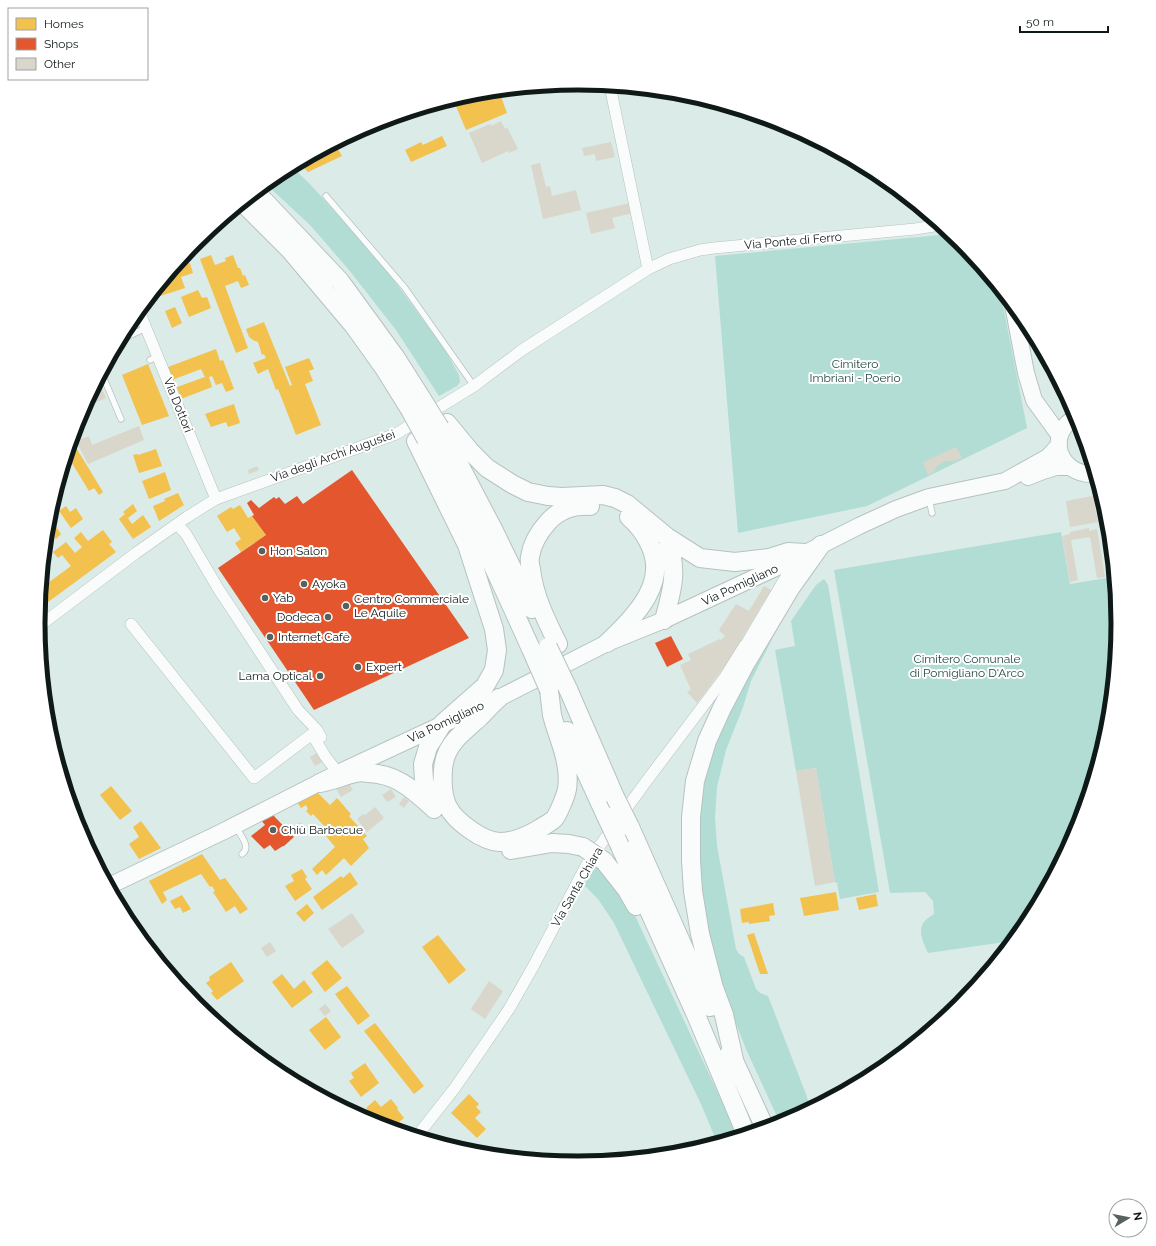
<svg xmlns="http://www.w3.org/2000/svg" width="1156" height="1246" viewBox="0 0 1156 1246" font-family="Raleway,sans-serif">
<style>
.green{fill:#b1ddd5}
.homes{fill:#f2c14e}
.shops{fill:#e4572e}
.building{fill:#d9d6cb}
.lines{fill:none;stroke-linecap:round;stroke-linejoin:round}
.service-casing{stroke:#b6c2c0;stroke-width:7}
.minor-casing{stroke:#b6c2c0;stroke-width:12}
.secondary-casing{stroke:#b6c2c0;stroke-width:18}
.trunk-casing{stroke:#b6c2c0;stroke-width:20}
.service{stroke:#fafcfc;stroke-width:5.5}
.minor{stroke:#fafcfc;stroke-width:11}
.secondary{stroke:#fafcfc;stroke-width:16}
.trunk{stroke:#fafcfc;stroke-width:18}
.trunk-bridge-casing{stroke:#b6c2c0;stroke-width:20;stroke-linecap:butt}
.trunk-bridge{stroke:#fafcfc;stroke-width:18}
.poi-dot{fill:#566260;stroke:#fff;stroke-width:1.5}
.labels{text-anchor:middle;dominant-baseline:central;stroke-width:4;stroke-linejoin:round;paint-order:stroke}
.street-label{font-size:12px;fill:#0f1917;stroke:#fff}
.park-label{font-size:12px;fill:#234b44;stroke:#fff}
.poi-label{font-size:12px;fill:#0f1917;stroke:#fff;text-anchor:start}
.rim{fill:none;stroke:#0f1917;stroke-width:5}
</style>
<rect width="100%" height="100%" fill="#dbebe8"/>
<path class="green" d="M292,167l18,17 75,84 60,82 14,25 1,7 -3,4 -18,10 -43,-66 -47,-60 -38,-44 -45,-42 12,-10z
M951,234l9,7 40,49 27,138 -160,78 -129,27 -23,-277z
M1061,532l9,52 43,-7 5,46 -10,106 -31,101 -50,93 -15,18 -84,12c-4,-9 -11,-22 -4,-31 2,-3 7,-6 10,-8l-1,-13 -8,-9 -35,1 -56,-323z
M814,567l3,1 -21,29 -22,38 -23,46 -8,26 -17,43 -9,37 -2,31 2,28 19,103 3,5 5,3 12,32 4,4 8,3 38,98 4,14 -30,15 -34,-74 -12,-30 -21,-65 -8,-34 -5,-41 -2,-71 13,-62 24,-49z
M824,579l4,6 51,307 -39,7 -3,-16 -2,-1 -19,-114 -20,3 -21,-121 20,-4 -4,-25 25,-36z
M597,864l34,43 107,229 -21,6 -17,-40 -86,-179 -16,-24 -14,-14z"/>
<path class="homes" d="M499,91l8,22 -41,17 -13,-31 20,-6z
M442,136l5,10 -36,16 -6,-12 16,-8 2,3z
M335,144l7,12 -34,16 -9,-9z
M191,247l2,7 -7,2v-2z
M211,255l4,10 11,-4 -1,-3 8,-3 5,13h2l3,8 2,-1 4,10 -8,3 -3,-7 -13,5 23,62 -12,5 -36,-94z
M190,263l3,10 -12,4 4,11 -34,11 -1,-2 24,-29z
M198,290l4,8 5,-1 4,11 -22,9 -8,-20z
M175,307l7,16 -10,5 -7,-17z
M264,322l26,64 2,-1 -7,-18 24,-9 5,11 -5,2 4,10 -8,3 16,41 -25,10 -18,-46 -2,1 -8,-21 -10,5 -5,-11 13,-5 -2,-4 -2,1 -4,-13 -5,-2 -4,-3 -3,-8z
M129,324l2,5 -6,2 1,-2z
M216,349l4,12 3,-1 11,29 -8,3 -4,-9 -6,2 -4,-9 -3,1 3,10 -31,12 -4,-12 28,-10 -4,-8 -29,11 -4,-13z
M148,364l21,52 -27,9 -20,-50z
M234,404l6,19 -12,4 -2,-5 -15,5 -6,-13z
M72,441l31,51 -4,3 -5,-7 -5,3 -22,-36z
M156,449l6,17 -23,7 -6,-18 4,-1 1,1z
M165,472l6,18 -22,9 -7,-18z
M178,493l6,12 -25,16 -6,-15 12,-5 -1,-2z
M133,504l4,7 -9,7 4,6 11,-9 8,12 -18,12 -14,-20 6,-5 -2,-2z
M240,505l8,13 4,-2 14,19 -25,17 -6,-9 6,-4 -7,-11 -7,4 -10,-16 14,-9 2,2z
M66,506l4,6 6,-4 7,11 -12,9 -12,-17z
M55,525l6,9 -5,5 -7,-9z
M103,530l9,12 -3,2 7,8 -76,56 2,-29 2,-2 4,6 23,-17 -9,-11 -4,3 -5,-6 13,-10 9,11 7,-6 -8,-9 7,-6 7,9z
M111,786l21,25 -12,9 -20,-25z
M317,792l13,13 7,-7 14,16 -2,2 18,20 -4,3 6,9 -18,18 -7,-8 -18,17 -4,-5 -5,5 -5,-6 23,-22 -13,-16 4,-3 -13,-14 -2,2 -5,-5 2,-2 -2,-4 -5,3 -4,-6z
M141,821l20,27 -22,11 -10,-15 10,-7 -6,-10z
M202,854l18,26 5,-2 23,31 -8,5 -5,-8 -9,6 -13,-20 2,-1 -3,-5 -2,1 -9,-13 -38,18 4,8 -5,4 -13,-23z
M302,869l5,8 -2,2 7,10 -17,12 -10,-15 9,-5 -3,-6z
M350,872l8,12 -36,26 -9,-13 28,-21 2,2z
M836,892l3,18 -35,6 -4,-18z
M876,894l2,12 -19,4 -3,-12z
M182,895l9,14 -8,4 -3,-6 -5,2 -5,-8z
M773,903l2,12 -6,1 1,5 -21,3v-2l-7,1 -2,-14z
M307,904l7,9 -10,9 -8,-9z
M754,933l14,41h-8l-13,-39z
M438,935l28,35 -17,14 -27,-37z
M327,960l15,18 -17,14 -14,-19z
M231,962l13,19 -27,19 -6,-7 2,-2 -7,-8 4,-3 -1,-3z
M282,974l12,15 10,-9 9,12 -21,16 -20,-26z
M347,986l23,30 -12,9 -23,-31z
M326,1017l15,20 -16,13 -16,-20z
M375,1023l49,63 -10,8 -50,-63z
M365,1063l14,20 -18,14 -12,-16 5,-3 -3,-5z
M469,1094l10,10 -3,3 5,5 -6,6 11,11 -9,9 -26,-25z
M391,1099l7,9 -1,1 7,9 -12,10 -12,-4 -14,-16 9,-8 6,7z"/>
<path class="shops" d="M352,470l117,168 -155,72 -96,-142 48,-33 -14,-19 2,-1 -7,-12 4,-3 8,8 15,-11 2,2 3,-2 6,7 12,-8 6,8z
M671,636l12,23 -16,8 -12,-24z
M273,815l21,22 -10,9h-1l-8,5 -5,-6 -6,4 -13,-13 14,-11 -4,-5z"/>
<path class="building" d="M501,121l4,8 2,-2 11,22 -9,4 -1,-2 -26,12 -13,-30 21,-9 1,2z
M611,142l4,15 -19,4 -1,-7 -11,2 -2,-8z
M540,163l6,24 4,-1 2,10 24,-6 5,20 -38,9 -12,-54z
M630,203l3,10 -21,5 3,10 -24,6 -5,-21z
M98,380l8,18 -22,10z
M139,426l5,14 -56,24 -12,-23 13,-5 3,9z
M956,447l6,11 -7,3h-8l-5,2 -6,4 -1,4 -7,4 -5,-13z
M257,466l2,4 -10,4 -1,-4z
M1093,496l5,26 -28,5 -4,-26z
M1089,528v3l8,-2 8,48 -8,1 -7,-41 -19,3 7,40 -8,2 -8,-46 8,-2v-2z
M764,586l7,4 -43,72 -31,41 -10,-11 4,-2 -11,-25 11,-5 -3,-6 32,-15 1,1 4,-4 -6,-6 17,-26 13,7z
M318,752l6,9 -9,5 -5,-9z
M816,768l19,114 -20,4 -19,-115z
M348,782l5,8 -12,7 -5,-8z
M391,789l5,8 -9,5 -5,-7z
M404,797l5,4 -5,7 -5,-4z
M375,807l9,11 -17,14 -10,-13 6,-5 2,1z
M300,822l3,3 -10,9 -3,-3z
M352,913l13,19 -23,16 -14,-19z
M270,942l6,9 -9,6 -6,-9z
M489,981l14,10 -18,28 -14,-10z
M325,1004l6,7 -6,5 -6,-7z"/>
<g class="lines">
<g class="service-casing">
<path id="service" d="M326,196l79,92 69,98
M120,340l26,-12
M150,360l8,-4
M102,374l19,45
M929,498l3,15
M235,826c4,7 17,21 7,28"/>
</g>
<g class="minor-casing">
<path id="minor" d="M610,86l38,183
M139,311l77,188
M177,524l9,10 33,56 14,21 65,99 19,20 4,7
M131,624l123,154 58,-44 13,22 13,17
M38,627l98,-74 51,-36 29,-18 180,-65 78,-48 48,-36 126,-81 21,-10 31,-9 14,-2 201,-19 25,-4
M748,641l39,-66 1,-6 -2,-6
M417,1136l37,-47 27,-39 28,-41 25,-44 54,-103 57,-79 80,-106 20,-32 13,-9"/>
</g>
<g class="secondary-casing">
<path id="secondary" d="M1013,305l13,68 8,27 26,36
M1077,417c-32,15 -20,59 18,57
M1028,477l15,-6 13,-4h13
M109,886l113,-54 116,-59 161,-75 108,-55 57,-23 122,-57 73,-37 37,-17 33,-12 76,-16 43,-24 11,-12"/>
</g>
<g class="trunk-casing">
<path id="trunk" d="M256,192l84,89 56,77 26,41
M243,203l47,47 64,76 30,42 25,40
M447,423l23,28 17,17 25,16 16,8 20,4 14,1 41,-2 12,3 12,6 40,33 33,21 35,4 34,-4 19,-6 17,1
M440,428l53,101 39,80
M416,441l51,104 27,84 3,21 -3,20 -9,16 -42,37 -15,24 -5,17 1,17 10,28
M431,446c38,65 69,134 100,203
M664,620c9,-33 14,-49 3,-83
M607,643c28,-27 64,-61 41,-102 -5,-10 -11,-17 -19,-24
M558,644c-12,-24 -24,-48 -27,-75 -1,-4 -2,-8 -1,-12 2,-14 9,-25 18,-35 11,-12 26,-17 42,-16
M568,689l47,108
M499,698c-7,6 -13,13 -19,19 -12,11 -27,22 -33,36 -6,13 -6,41 1,54 7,14 34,34 51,35 15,0 27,-5 40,-13 4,-3 11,-6 15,-10 4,-4 12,-24 13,-30 4,-27 -9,-50 -15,-74 -1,-8 -2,-17 -3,-25
M567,731l39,85
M320,783c12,-2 23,-7 35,-10 4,-1 9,-1 13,0 29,1 44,16 64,34
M630,827l80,180
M620,846l76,169 50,119
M511,850l41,-7 17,1 14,3
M604,861l23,29 9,16
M730,1052l35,76
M735,1064l-11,-49 -10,-27 -14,-54 -7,-43 -2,-30v-44l4,-36 12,-40 15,-33 22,-42 47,-79 30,-42"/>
</g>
<use href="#service" class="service"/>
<use href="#minor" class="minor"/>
<use href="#secondary" class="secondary"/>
<use href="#trunk" class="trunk"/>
<g class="trunk-bridge-casing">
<path id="trunk-bridge" d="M422,399l18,29
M409,408l17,31
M548,647l20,42
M531,649l18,41
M615,797l15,30
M606,816l14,30
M583,847l21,14"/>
</g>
<use href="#trunk-bridge" class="trunk-bridge"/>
</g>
<g class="poi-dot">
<circle cx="262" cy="551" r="4"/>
<circle cx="304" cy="584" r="4"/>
<circle cx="265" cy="598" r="4"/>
<circle cx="346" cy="606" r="4"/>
<circle cx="328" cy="617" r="4"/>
<circle cx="270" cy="637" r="4"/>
<circle cx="358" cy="667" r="4"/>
<circle cx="320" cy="676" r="4"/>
<circle cx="273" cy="830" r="4"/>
</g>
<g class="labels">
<g class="street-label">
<text transform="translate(793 241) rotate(-5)">Via Ponte di Ferro</text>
<text transform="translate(178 405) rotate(68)">Via Dottori</text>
<text transform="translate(333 456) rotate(-20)">Via degli Archi Augustei</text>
<text transform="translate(740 585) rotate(-25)">Via Pomigliano</text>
<text transform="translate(446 722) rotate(-25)">Via Pomigliano</text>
<text transform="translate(577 887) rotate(-60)">Via Santa Chiara</text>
</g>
<g class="park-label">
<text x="855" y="364">Cimitero<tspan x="855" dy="14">Imbriani - Poerio</tspan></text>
<text x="967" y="659">Cimitero Comunale<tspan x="967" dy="14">di Pomigliano D'Arco</tspan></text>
</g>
<g class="poi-label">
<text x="270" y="551">Hon Salon</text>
<text x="312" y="584">Ayoka</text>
<text x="273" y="598">Yab</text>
<text x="354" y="599">Centro Commerciale<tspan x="354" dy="14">Le Aquile</tspan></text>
<text x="320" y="617" text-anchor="end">Dodeca</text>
<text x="278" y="637">Internet Cafè</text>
<text x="366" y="667">Expert</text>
<text x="312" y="676" text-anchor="end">Lama Optical</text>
<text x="281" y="830">Chiù Barbecue</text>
</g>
</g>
<path d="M0 0H1156V1246H0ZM45 623a533 533 0 1 1 1066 0a533 533 0 1 1-1066 0Z" fill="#fff" fill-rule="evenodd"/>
<path class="rim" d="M45 623a533 533 0 1 1 1066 0a533 533 0 1 1-1066 0Z"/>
<rect x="8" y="8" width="140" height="72" fill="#ffffff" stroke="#9fa3a2"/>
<rect x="16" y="18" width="20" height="12" fill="#f2c14e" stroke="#9fa3a2"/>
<text x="44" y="28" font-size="12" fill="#0f1917">Homes</text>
<rect x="16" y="38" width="20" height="12" fill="#e4572e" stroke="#9fa3a2"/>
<text x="44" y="48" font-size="12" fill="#0f1917">Shops</text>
<rect x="16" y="58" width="20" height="12" fill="#d9d6cb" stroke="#9fa3a2"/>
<text x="44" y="68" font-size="12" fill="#0f1917">Other</text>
<g transform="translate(1128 1218) rotate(80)"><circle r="19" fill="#ffffff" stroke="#9fa3a2"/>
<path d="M0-3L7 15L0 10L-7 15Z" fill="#566260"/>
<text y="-6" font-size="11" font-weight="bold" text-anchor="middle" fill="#0f1917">N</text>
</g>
<path d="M1020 26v6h88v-6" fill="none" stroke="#0f1917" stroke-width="2"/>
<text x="1026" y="26" font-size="12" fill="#0f1917" stroke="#ffffff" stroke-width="3" paint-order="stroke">50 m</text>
</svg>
